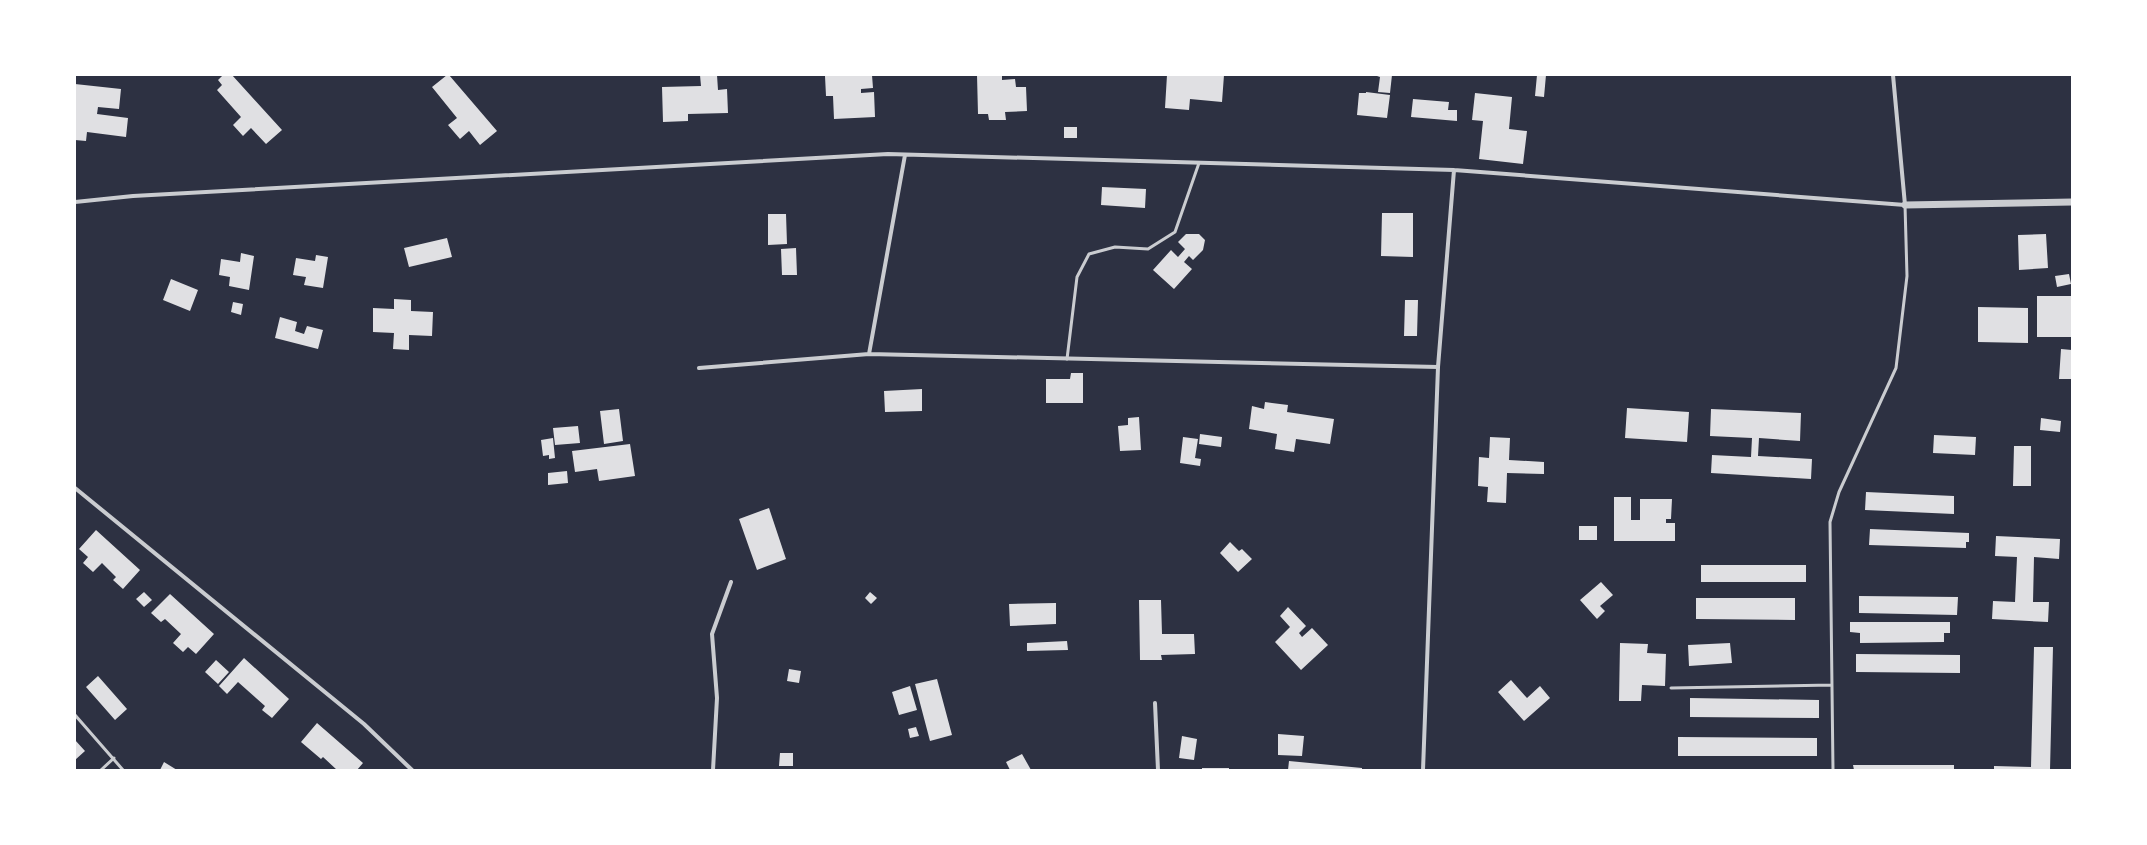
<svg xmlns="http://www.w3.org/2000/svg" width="2147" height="845" viewBox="0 0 2147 845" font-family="Quicksand,sans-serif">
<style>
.building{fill:#e0e0e3}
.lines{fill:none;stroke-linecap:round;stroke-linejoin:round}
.service{stroke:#caccd0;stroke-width:3}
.minor{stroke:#caccd0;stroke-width:4}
.tertiary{stroke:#caccd0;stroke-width:7}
</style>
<rect width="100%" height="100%" fill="#2d3142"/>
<path class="building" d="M223,75h9l50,55 -16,14 -15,-16 -8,8 -10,-11 8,-8 -24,-27 5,-5 -4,-5z
M447,75h2l48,56 -17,14 -11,-14 -9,8 -12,-14 9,-7 -25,-31z
M700,75h17l1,15 9,-1 1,24 -40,1v7l-25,1 -1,-35 39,-1z
M872,75l1,13 -12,1v4l13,-1 1,25 -41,2 -1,-23h-7l-1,-20z
M977,75h25v5l13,-1 1,8h10l1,24 -22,1 1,8h-17l-1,-6h-10z
M1167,75h57l-2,27 -32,-3 -1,11 -24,-2z
M1374,75h18l-2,18 -12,-1 2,-15z
M1537,75h9l-2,22 -9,-1z
M75,84l46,5 -2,20 -21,-2 -1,7 31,4 -2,19 -39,-5 -1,9 -11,-1z
M1366,92l24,3 -3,23 -30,-3 2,-22h7z
M1475,93l37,4 -3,32 18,2 -4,33 -44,-5 4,-38 -11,-1z
M1413,99l36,3 -1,8h9v11l-46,-4z
M1064,127h13v11h-13z
M1102,187l44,2 -1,19 -44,-3z
M1382,213h31v44l-32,-1z
M768,214h18l1,30 -19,1z
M1186,234h13l6,6 -2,10 -10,10 -4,-4 -5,6 8,7 -18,20 -21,-19 18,-20 7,7 7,-8 -7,-7z
M2046,234l2,34 -29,2 -1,-35z
M447,238l5,19 -43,10 -5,-19z
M796,248l1,27h-15l-1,-26z
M241,253l13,3 -5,34 -20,-4 1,-9 -11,-2 2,-16 19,3z
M316,255l12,2 -5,31 -19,-3 2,-8 -13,-2 3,-17 19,3z
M2069,274l2,10 -14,3 -2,-11z
M171,279l27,11 -8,21 -27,-11z
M2037,296h35v41h-35z
M394,299l17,1v11l22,1 -1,24 -23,-1v15l-16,-1 1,-16 -21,-1v-24l21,1z
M1405,300h13l-1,36h-13z
M233,302l10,2 -2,11 -10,-3z
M1978,307l50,1v35l-50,-1z
M280,317l17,5 -2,9 9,3 3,-8 16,4 -5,19 -43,-11z
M2061,349l11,1v29h-13z
M1071,373h12v30h-37v-24h24z
M922,389v22l-37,1 -1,-21z
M1265,402l23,3 -1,7 47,7 -4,25 -34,-5 -2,13 -19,-3 2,-15 -28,-5 3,-23 12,3z
M1627,408l62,4 -2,30 -62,-4z
M619,409l4,32 -19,3 -4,-33z
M1711,409l90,4 -1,28 -41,-3 -1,18 54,3 -1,20 -100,-6 1,-18 39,2 1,-19 -42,-2z
M1139,417l2,33 -21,1 -2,-25 10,-1v-7z
M2041,418l20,3 -1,11 -20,-2z
M578,426l2,17 -25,2 -2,-17z
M1200,434l22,3 -1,10 -22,-3z
M1934,435l42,2 -1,18 -42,-2z
M1183,437l15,2 -3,19 6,1 -1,7 -20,-3z
M1490,437l20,1 -1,22 35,2v12l-37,-1 -1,30 -19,-1 1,-15 -10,-1 1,-29 10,1z
M553,438l2,20 -6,1v-4l-6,1 -2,-16z
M630,444l5,32 -36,5 -2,-12 -22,3 -3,-21z
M2014,446h17v40h-18z
M567,471l1,12 -20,2v-12z
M1866,492l88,4v18l-89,-4z
M1614,497h17v23h9v-21h32l-1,20h-5v4h9v18h-61z
M769,508l17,51 -29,11 -18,-51z
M1579,526h18v14h-18z
M1870,529l99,4v9h-3v6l-97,-3z
M96,530l44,40 -17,19 -10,-9 3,-3 -14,-14 -9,9 -10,-9 5,-6 -9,-8z
M1996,536l64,3 -1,20 -25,-2 -1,45h16l-1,20 -56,-3 1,-18 22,1 2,-45 -22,-1z
M1230,542l9,9 3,-2 10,10 -14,13 -18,-19z
M1701,565h105v17h-105z
M1601,582l12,13 -13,11 5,5 -8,8 -17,-19z
M144,592l8,8 -8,7 -8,-8z
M870,592l7,6 -6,6 -6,-6z
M170,594l44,40 -18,20 -8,-7 -5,5 -10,-9 8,-9 -16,-15 -4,3 -10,-9z
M1859,596l99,1 -1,18 -98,-2z
M1696,598h99v22l-99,-1z
M1139,600h22l1,34h32l1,20 -34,1 1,5h-22z
M1056,603v21l-46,2 -1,-22z
M1288,607l18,19 -7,7 3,4 10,-9 16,17 -27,25 -26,-28 15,-15 -10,-11z
M1850,622h100v11h-6v9l-84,1v-10l-10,-1z
M1067,641l1,9 -41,1v-8z
M1620,643l28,1 -1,9 19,1 -1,32 -23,-1 -1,16h-22z
M1730,643l2,20 -43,3 -1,-21z
M2034,647h19l-3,123h-56v-4l37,1z
M1856,654l104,1v18l-104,-1z
M244,658l45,41 -17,19 -10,-8 3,-4 -27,-24 -11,12 -8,-8z
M216,660l13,12 -11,12 -13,-12z
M789,669l12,2 -2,12 -12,-2z
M98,676l29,33 -12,11 -29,-33z
M937,679l15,56 -22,6 -15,-57z
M1511,680l16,18 13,-12 10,12 -26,23 -26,-29z
M910,686l7,24 -18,5 -7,-23z
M1690,698l129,2v18l-129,-1z
M317,723l46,40 -6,7h-20l-14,-13 -2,2 -20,-17z
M916,727l3,9 -9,2 -2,-9z
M1278,734l26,2 -2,20 -24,-1z
M1182,736l15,3 -3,21 -15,-2z
M1678,737l139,1v18h-139z
M75,740l10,11 -10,9z
M780,753h13v13h-14z
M1022,754l9,16h-21l-4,-8z
M1289,761l73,7v2h-74z
M164,762l13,8h-17z
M1853,765h101v5h-100z
M1202,768h27v2h-27z"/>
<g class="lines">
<path class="service" d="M1067,359l10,-82 12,-23 26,-7 33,2 27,-17 24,-69
M1671,688l161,-3
M75,715l48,55
M101,770l13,-12
M1833,770l-3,-248 9,-30 57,-124 11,-92 -2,-71"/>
<path class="minor" d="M75,202l58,-6 755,-42 566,16 451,35 -12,-130
M869,354l36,-199
M699,368l170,-14 569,13
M75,488l289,236 48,46
M1155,703l3,67
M713,770l4,-72 -5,-64 19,-52
M1423,770l15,-403 16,-197"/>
<path class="tertiary" d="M1905,205l167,-3"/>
</g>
<rect width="2147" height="845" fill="none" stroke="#ffffff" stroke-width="152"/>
</svg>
